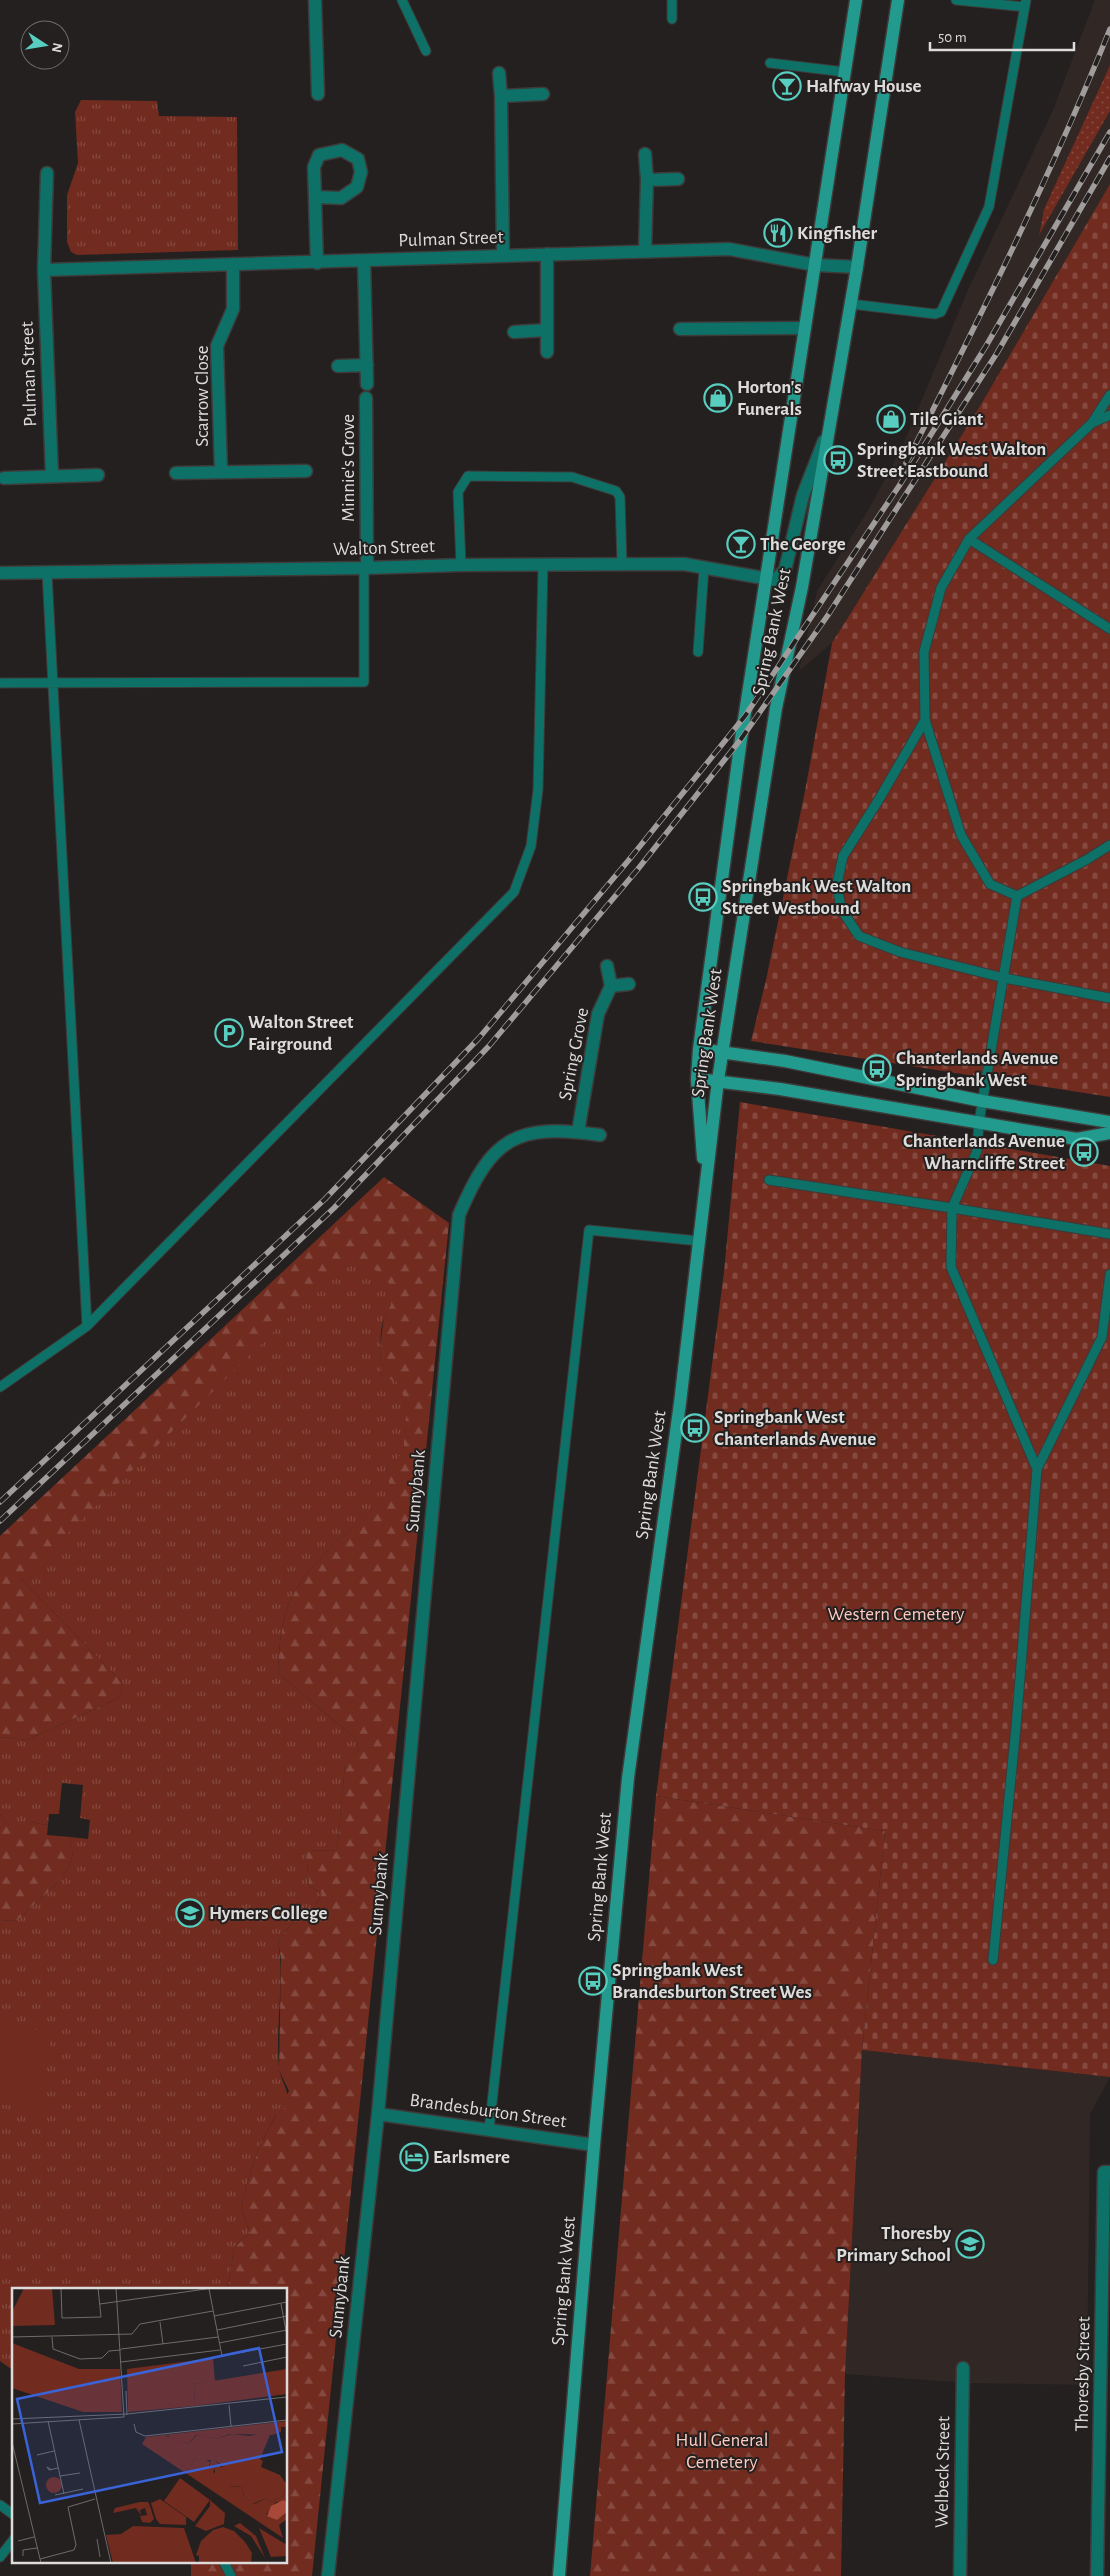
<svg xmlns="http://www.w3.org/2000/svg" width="1110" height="2576" viewBox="0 0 1110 2576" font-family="'Alegreya Sans',sans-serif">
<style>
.built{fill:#312725}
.grass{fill:url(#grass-dots)}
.forest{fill:url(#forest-firs)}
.cemetery{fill:url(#cemetery-stones)}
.park{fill:url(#park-tufts)}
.garden{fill:#712b1f}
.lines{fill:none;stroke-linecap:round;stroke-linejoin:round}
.lane-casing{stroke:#3d3a39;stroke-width:11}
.street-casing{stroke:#3d3a39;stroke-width:15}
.secondary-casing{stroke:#3d3a39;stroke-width:15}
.lane{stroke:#0d7168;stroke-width:9}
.street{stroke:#0d7168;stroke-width:12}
.secondary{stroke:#239a8e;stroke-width:12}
.rail-casing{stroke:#9f9c9b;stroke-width:5.5}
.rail{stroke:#23201f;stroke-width:4;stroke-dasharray:11;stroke-linecap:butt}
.labels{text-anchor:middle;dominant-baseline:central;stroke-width:4;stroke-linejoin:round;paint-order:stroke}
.poi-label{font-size:19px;font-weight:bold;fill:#dedbdb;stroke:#23201f;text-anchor:start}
.street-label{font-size:19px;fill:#dedbdb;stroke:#23201f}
.park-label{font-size:19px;fill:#ffcabf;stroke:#23201f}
.inset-road{fill:none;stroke:#6e6b6a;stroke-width:1}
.view{fill:#3a63d8;fill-opacity:0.15;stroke:#3a63d8;stroke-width:2.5}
.inset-edge{fill:none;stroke:#dedbdb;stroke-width:2.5}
</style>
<defs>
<pattern id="grass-dots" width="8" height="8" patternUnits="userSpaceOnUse" patternTransform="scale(1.25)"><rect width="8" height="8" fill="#712b1f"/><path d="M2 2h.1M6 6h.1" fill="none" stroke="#85493f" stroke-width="1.8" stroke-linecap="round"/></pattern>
<pattern id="forest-firs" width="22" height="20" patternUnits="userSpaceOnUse" patternTransform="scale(1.25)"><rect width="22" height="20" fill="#712b1f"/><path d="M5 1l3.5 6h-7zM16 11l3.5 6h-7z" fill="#85493f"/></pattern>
<pattern id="cemetery-stones" width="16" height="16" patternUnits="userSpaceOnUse" patternTransform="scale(1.25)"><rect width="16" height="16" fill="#712b1f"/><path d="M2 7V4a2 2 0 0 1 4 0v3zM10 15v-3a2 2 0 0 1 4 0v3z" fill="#85493f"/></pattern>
<pattern id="park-tufts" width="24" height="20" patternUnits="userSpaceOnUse" patternTransform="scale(1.25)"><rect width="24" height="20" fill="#712b1f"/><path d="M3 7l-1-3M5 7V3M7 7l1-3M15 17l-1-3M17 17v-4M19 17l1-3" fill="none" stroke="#85493f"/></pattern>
</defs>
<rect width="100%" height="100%" fill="#23201f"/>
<path class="built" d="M1095,0h15v65l-66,144 -5,24 71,-122v73l-130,222 -148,237 -33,28 18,-80 53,-84 32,-60 65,-155 86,-182z
M862,2050l248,27 -20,37 -3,271 -120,-2 -122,-9z"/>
<path class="grass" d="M1110,65v46l-71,124 5,-26z"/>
<path class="forest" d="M384,1177l65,46 -137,1353h-121v-14h95v-272h-58l6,-42 16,-15 -9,-26 6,-23 12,-37 30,-56 -10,-21 2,-111 -3,-19 25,-29 12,-5 7,-13 -13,-7 -3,-36 31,1 8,-87 14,-14 -3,-11 -78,-66c1,-22 2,-43 9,-64 14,-42 71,-86 103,-117l-4,-24 17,-16 1,-22 -22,-53 -2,-30 4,-30 7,-13 -370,275 102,104 -4,15 -92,42 -27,-3v-201z
M656,1796l229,35 -23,219 -17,324 -4,202h-251z
M0,1814l6,8h24l18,3 -1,10 23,2c1,6 3,15 2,20 -6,25 -37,45 -54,63l-18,1z"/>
<path class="cemetery" d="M1110,184v913l-359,-56 15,-61 39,-189 27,-148 148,-237z
M740,1102l370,64v911l-248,-27 23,-219 -229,-35 68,-524z"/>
<path class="park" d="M81,100l76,1 2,15 78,1 1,133 -161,5 -6,-3 -4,-10v-47l11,-32 -3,-51z
M347,1260c23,6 50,14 44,44 -1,5 -6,9 -7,14 -6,18 -3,40 -2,59l14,4 11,23 -4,49 -17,15 5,24c-33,31 -90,75 -104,117 -7,21 -8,42 -9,64l78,66 3,11 -14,15 -8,86 -31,-1 3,36 13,7 -7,13 -12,5 -25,29c7,42 -3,85 1,128 2,14 10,20 9,37l-12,10 -17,32 -12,37 -6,23 9,26 -16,15 -6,42h-214v81l-14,-10v-440l18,-1c17,-18 48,-38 54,-63 1,-5 -1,-14 -2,-20l18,2 2,-19 -10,-2 3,-33 -21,-2 -3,31h-10l-1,11 -18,-3h-24l-6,-8v-77l27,3 92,-42 4,-15 -102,-104z"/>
<path class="garden" d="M0,2024l52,8 -12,78 -40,-6z"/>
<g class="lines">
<g class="lane-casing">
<path id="lane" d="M402,0l24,51
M672,0v19
M956,0l69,7
M770,63l75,9
M851,304l84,10 6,-2 48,-105 37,-207
M1110,395l-18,28 -123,116 -28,49 -17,64 1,68 -47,81 -35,55 -6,28 4,25 18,27 41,16 104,26 106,20
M1092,423l18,-8
M969,539l141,90
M461,565l-3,-73 10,-16 104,1 44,14 4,6 2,67
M47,573l40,753
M698,652l6,-84
M0,683l364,-1v-114
M925,720l36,115 29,49 27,12 69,-36 24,-15
M1017,896l-38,226 -2,29 -25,57 158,26
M769,1180l183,28 -1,59 86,202 -21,258 -23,233
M0,1387l87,-61 427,-434 17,-46 7,-56 5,-225
M1037,1469l65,-132 8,-63
M489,2130l100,-900 110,11
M0,2505l14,10
M0,2557l14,-18
M224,2562l7,14"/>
</g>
<g class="street-casing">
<path id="street" d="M315,0l3,94
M499,73l2,23 2,160
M501,96l42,-2
M645,154l2,26 -2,71
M47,173l-3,97 8,206
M647,180l31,-1
M316,197l25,1 16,-11 4,-15 -3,-13 -16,-9 -23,5 -5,12 3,96
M547,254v98
M364,261l3,123
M44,270l685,-21 86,16 42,2
M680,329l125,-1
M514,332l33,-2
M338,366l29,-1
M366,398l1,170
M221,471l-4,-125 16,-37v-45
M176,473l130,-2
M4,478l94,-3
M0,573l364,-5 97,-3 223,-1 91,16 10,-10 18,-75 21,-54
M607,966l4,20 18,-2
M578,1132l20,-118 13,-28
M378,2114l216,31
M328,2576l50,-462 81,-899c33,-78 57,-92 141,-80
M960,2576l3,-208
M1097,2576l7,-404h6"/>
</g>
<g class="secondary-casing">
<path id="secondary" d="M699,1049l86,12 197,40 128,21
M697,1079l83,10 297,50 33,-6
M703,1158l-6,-79 2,-30 42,-310 115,-739
M559,2576l35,-431 34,-367 52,-375 38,-323 58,-372 26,-121 55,-320 41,-267"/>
</g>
<use href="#lane" class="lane"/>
<use href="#street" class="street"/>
<use href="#secondary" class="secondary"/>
<g class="rail-casing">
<path id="rail" d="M906,463c72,-142 144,-285 204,-434
M0,1502l325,-303 154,-161 149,-177 117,-145 154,-230 87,-140 124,-214
M0,1521l334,-313 155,-162 149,-177 103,-130 87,-124 169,-262 113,-195"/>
</g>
<use href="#rail" class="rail"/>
</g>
<defs>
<g id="bar-ring" transform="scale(1.4375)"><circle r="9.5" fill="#23201f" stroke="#58cec0" stroke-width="1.5"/><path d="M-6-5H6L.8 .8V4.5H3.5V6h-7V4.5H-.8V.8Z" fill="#58cec0"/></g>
<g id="restaurant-ring" transform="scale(1.4375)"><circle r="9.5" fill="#23201f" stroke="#58cec0" stroke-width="1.5"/><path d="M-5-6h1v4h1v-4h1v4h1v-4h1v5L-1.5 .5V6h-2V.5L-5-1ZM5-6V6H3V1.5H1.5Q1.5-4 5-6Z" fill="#58cec0"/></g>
<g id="shop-ring" transform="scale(1.4375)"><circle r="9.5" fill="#23201f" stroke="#58cec0" stroke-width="1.5"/><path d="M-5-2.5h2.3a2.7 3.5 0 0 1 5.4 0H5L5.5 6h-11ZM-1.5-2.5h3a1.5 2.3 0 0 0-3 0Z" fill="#58cec0"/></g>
<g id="bus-ring" transform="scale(1.4375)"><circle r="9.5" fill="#23201f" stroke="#58cec0" stroke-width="1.5"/><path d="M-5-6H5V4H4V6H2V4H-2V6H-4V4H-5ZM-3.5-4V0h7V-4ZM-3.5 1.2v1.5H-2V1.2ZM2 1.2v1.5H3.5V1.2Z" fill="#58cec0"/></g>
<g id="parking-ring" transform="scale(1.4375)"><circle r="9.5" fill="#23201f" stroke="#58cec0" stroke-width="1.5"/><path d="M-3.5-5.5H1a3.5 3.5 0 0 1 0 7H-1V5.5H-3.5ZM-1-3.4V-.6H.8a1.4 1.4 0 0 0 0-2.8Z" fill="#58cec0"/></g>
<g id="school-ring" transform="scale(1.4375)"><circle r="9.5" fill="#23201f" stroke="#58cec0" stroke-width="1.5"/><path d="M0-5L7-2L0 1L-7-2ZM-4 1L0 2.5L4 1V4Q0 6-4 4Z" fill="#58cec0"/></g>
<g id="hotel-ring" transform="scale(1.4375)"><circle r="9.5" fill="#23201f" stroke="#58cec0" stroke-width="1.5"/><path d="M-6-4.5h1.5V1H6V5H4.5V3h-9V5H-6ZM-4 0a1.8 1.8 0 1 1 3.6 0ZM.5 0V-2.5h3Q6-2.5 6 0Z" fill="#58cec0"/></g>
</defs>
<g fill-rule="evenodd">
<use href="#bar-ring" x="787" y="86"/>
<use href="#restaurant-ring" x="778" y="233"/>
<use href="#shop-ring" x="718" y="398"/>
<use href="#shop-ring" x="891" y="419"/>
<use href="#bus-ring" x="838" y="460"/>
<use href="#bar-ring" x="741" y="544"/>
<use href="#bus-ring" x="703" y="897"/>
<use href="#parking-ring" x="229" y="1033"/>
<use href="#bus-ring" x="877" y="1069"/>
<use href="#bus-ring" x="1084" y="1152"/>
<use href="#bus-ring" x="695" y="1428"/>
<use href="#school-ring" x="190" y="1913"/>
<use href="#bus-ring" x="593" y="1981"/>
<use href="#hotel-ring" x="414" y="2157"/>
<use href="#school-ring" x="970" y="2244"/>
</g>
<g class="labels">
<g class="poi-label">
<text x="806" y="86">Halfway House</text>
<text x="797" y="233">Kingfisher</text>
<text x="737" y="387">Horton's<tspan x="737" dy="22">Funerals</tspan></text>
<text x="910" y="419">Tile Giant</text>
<text x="857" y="449">Springbank West Walton<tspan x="857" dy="22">Street Eastbound</tspan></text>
<text x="760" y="544">The George</text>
<text x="722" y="886">Springbank West Walton<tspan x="722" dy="22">Street Westbound</tspan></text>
<text x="248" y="1022">Walton Street<tspan x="248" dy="22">Fairground</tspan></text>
<text x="896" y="1058">Chanterlands Avenue<tspan x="896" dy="22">Springbank West</tspan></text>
<text x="1065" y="1141" text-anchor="end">Chanterlands Avenue<tspan x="1065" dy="22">Wharncliffe Street</tspan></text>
<text x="714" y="1417">Springbank West<tspan x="714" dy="22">Chanterlands Avenue</tspan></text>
<text x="209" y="1913">Hymers College</text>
<text x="612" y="1970">Springbank West<tspan x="612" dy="22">Brandesburton Street Wes</tspan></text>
<text x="433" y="2157">Earlsmere</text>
<text x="951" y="2233" text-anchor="end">Thoresby<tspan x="951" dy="22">Primary School</tspan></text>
</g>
<g class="street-label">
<text transform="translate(451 239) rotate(-2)">Pulman Street</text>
<text transform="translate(29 374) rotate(-92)">Pulman Street</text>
<text transform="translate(202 396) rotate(-90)">Scarrow Close</text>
<text transform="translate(348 468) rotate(-90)">Minnie's Grove</text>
<text transform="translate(384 548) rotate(-2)">Walton Street</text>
<text transform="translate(772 632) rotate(-78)">Spring Bank West</text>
<text transform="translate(707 1033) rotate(-82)">Spring Bank West</text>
<text transform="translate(574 1054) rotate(-79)">Spring Grove</text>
<text transform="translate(651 1475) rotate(-82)">Spring Bank West</text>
<text transform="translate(416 1491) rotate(-85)">Sunnybank</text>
<text transform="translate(600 1877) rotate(-85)">Spring Bank West</text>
<text transform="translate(379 1894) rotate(-85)">Sunnybank</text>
<text transform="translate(488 2111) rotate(8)">Brandesburton Street</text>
<text transform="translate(564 2281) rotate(-85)">Spring Bank West</text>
<text transform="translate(340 2297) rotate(-84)">Sunnybank</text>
<text transform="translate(1083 2374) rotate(-89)">Thoresby Street</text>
<text transform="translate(943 2472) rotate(-89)">Welbeck Street</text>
</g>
<g class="park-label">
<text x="896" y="1614">Western Cemetery</text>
<text x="722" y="2440">Hull General<tspan x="722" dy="22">Cemetery</tspan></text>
</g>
</g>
<g transform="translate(12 2288)">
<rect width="275" height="275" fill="#23201f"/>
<path d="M198,212l15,13 -1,11 -18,7 -11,-5 15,-20zM138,218l4,13 -4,4 -8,-1 -2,-6 7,-1 -2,-7zM228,235l16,13 9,22 -14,-22 -17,-10zM247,240l28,17v11l-16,1z" fill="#712b1f"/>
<path d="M275,81v25l-92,12 -1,-22zM275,133v6h-6v5l-9,3 -42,-1 -14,5 -20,-4 -8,9 -20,-8 -17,8 37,26 7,-12 14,10 2,-8h4l8,9 -8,-1 -2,4 18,15 11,-1 2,11 10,7 13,-6 4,4 12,-6 4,-11v17h-11l-10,13 12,4 9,-7v7l-8,6 4,13 -141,-94 4,-7zM148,211l26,18v8l-26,-1 -4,-5 -5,-16zM128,214h8l2,4 -10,4 1,5 -5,-7 -23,5 2,-5z" fill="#712b1f"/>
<path d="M0,55l67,26h41l2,43h-39l-71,-24zM201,70l2,23 -21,3 1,22 -67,6 -1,-43z" fill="#712b1f"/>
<path d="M260,142l-12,29 3,2 -2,6 19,8 7,10 -4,11 -12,6 -4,-4 -15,6 -8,-7 -2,-11 -16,1 -12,-7 1,-12 8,-1 -8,-7h-9l4,2 -2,10 -13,-14 -7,12 -37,-24 1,-5 11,-4h9l16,7 9,-9 19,4 16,-5 18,2zM34 197a8 8 0 1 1 16 0a8 8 0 1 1-16 0ZM168,190l30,22 -16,22 -30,-21zM121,238l51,2 12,35h-83l-7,-28 15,-1z" fill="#712b1f"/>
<path d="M12,0h28l3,37 -43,1v-14zM211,239l11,4 11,11 7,11 -1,10h-52v-7l-3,-1 5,-14 12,-11zM108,249l4,16 -11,2 -3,-16z" fill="#712b1f"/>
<path d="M271,212l4,2v10l-10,8 -10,-4 4,-10z" fill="#a74939"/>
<path class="inset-road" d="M49,0l1,30 39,-1 -3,-29M104,0l8,129M197,1l13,67 65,-12M88,16l113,-16M269,16l6,32M202,28l73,-14M148,34l3,22M205,42l70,-14M0,49l120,-3 8,-10 73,-13M40,49l1,12 27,10 22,-1 7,-7 12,-1M207,55l68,-13M109,61l97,-12M109,74l99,-12M231,78l44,-9M114,103l1,24M217,117l2,21M0,131l115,-5 160,-17M67,132l32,143M36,133l16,73M0,136l112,-7M122,136l2,8 9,4 142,-16M0,154l29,121M25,167l17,-4M40,182l-5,-3 2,3 9,-2M48,188l20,-3M43,207l28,-6M85,251l3,18M6,253l16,-4M11,268v-6l14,-2M28,271l34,-9 2,-5 -8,-38 27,-8"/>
<path class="view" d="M247,60l23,104 -242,51 -23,-104z"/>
<rect width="275" height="275" class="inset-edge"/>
</g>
<g transform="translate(45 45) rotate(102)"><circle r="24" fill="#23201f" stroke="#6e6b6a"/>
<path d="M0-4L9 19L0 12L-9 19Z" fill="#58cec0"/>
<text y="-8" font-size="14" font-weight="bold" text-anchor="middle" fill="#dedbdb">N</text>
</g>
<path d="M930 42v8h144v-8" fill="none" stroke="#dedbdb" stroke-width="2.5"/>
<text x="938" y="42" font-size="15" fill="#dedbdb" stroke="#23201f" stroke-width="4" paint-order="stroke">50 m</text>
</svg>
